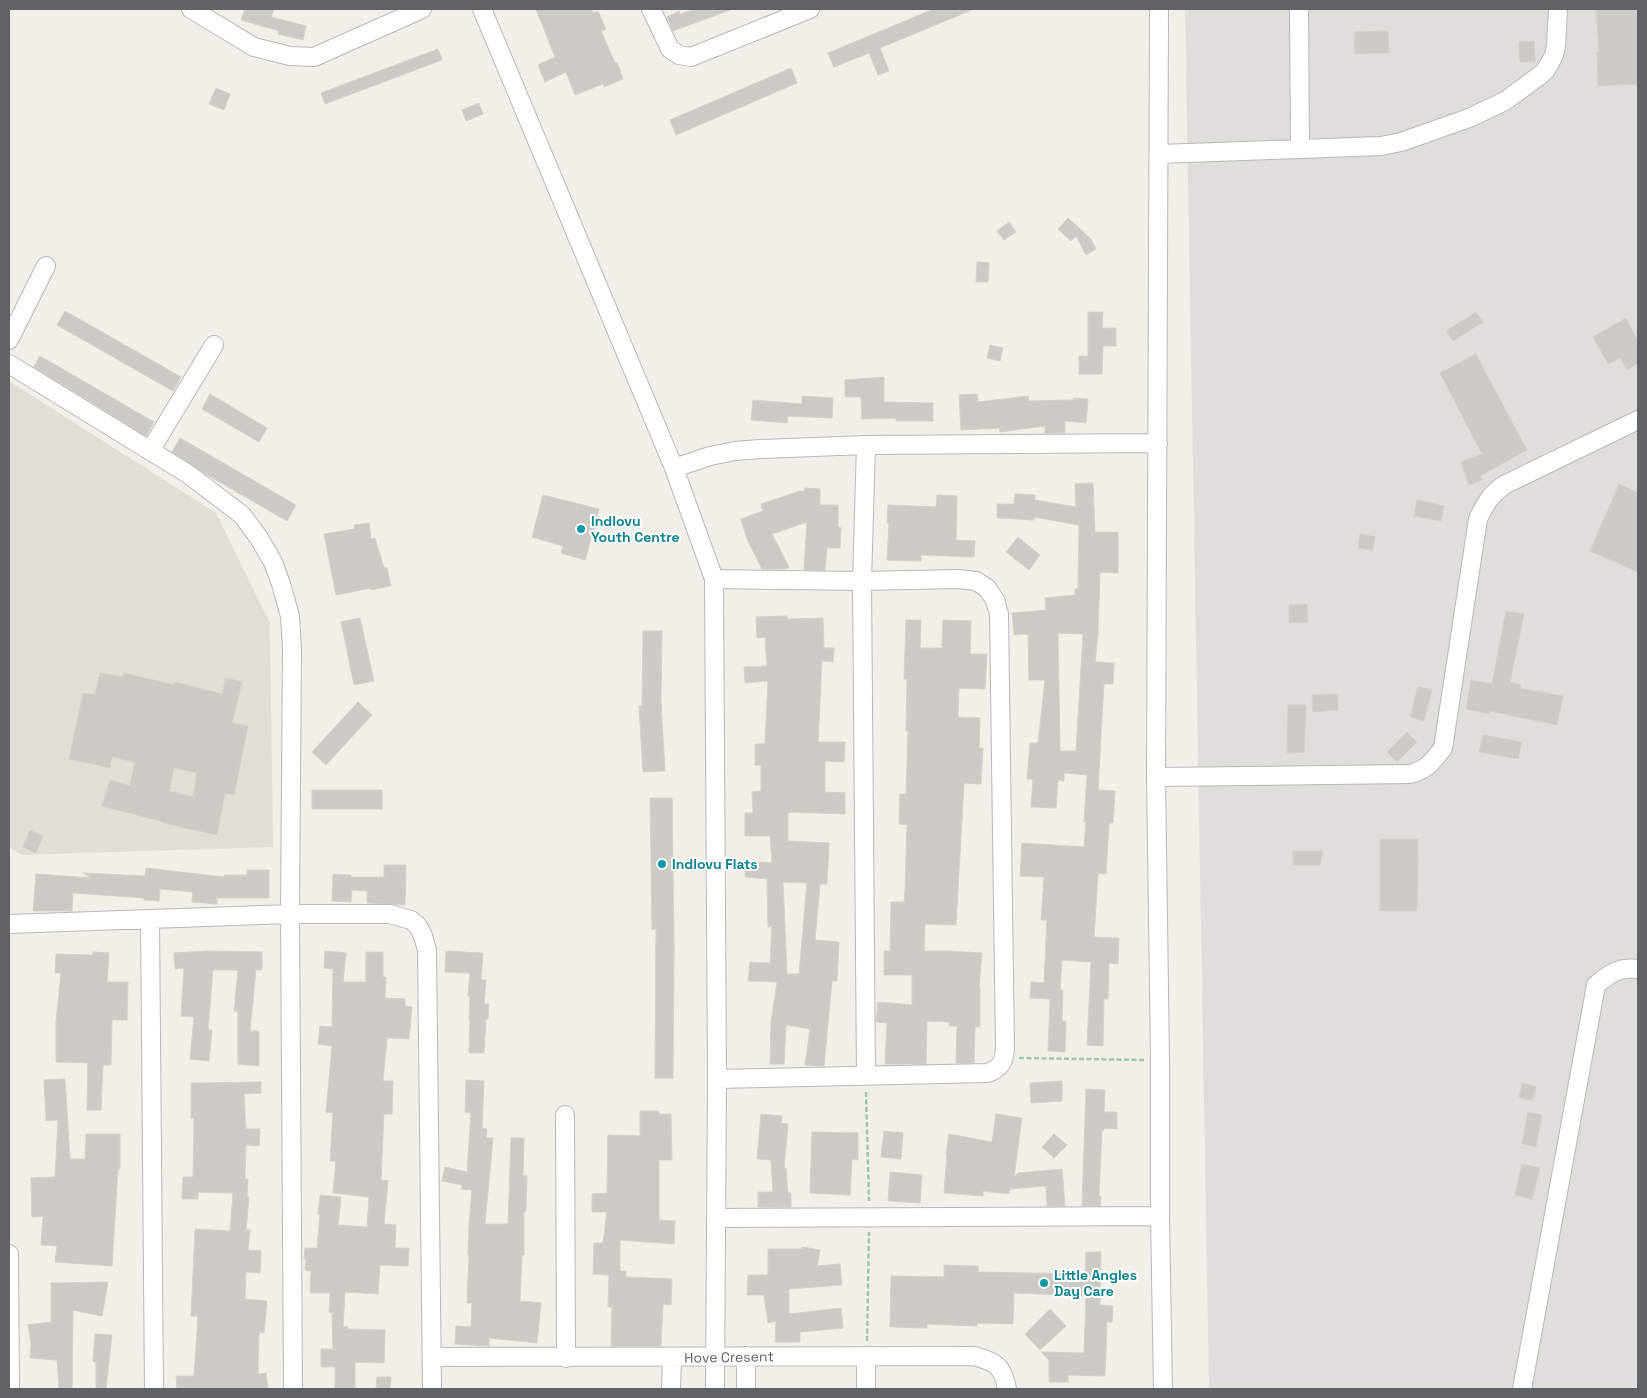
<svg xmlns="http://www.w3.org/2000/svg" width="1647" height="1398" viewBox="0 0 1647 1398" font-family="'Space Grotesk',sans-serif">
<style>
.industrial{fill:#e0deda}
.education{fill:#e1ded6}
.building{fill:#cccac5;stroke:#d6d1c6;fill-rule:evenodd}
.lines{fill:none;stroke-linecap:round;stroke-linejoin:round}
.minor-casing{stroke:#b5b8bc;stroke-width:20}
.path{stroke:#9cc7a9;stroke-width:2.5;stroke-dasharray:5 2.5;stroke-linecap:butt}
.minor{stroke:#fff;stroke-width:18}
.culture-dot{fill:#0f9aa8;stroke:#fff;stroke-width:2}
.labels{text-anchor:middle;dominant-baseline:central;stroke-width:4;stroke-linejoin:round;paint-order:stroke}
.culture-label{font-size:14px;font-weight:bold;fill:#0d838f;stroke:#fff;text-anchor:start}
.street-label{font-size:14px;fill:#5f6368;stroke:#fff}
</style>
<rect width="100%" height="100%" fill="#f1efe8"/>
<path class="industrial" d="M1185,9h453v1380h-429z"/>
<path class="education" d="M9,381l207,132 54,110 3,224 -251,8 -13,-8z"/>
<path class="building" d="M245,9h29l-3,8 35,9 -3,14 -25,-6 1,-3 -38,-11z
M536,9h56l1,4 5,-2 8,18 -5,2 14,32 2,-1 6,17 -19,8 -1,-3 -28,11 -9,-23 -21,10 -7,-17 17,-8z
M695,9h35v1l-57,21 -6,-14 12,-6 1,3z
M934,9h40l-94,39 9,23 -11,4 -9,-22 -35,14 -6,-14z
M1596,9h42v75l-40,2 -1,-34h2z
M1388,31l1,22 -34,1 -1,-22z
M1534,41l1,21h-15l-1,-20z
M438,49l4,11 -117,44 -4,-11z
M791,68l6,15 -121,52 -6,-15z
M216,88l14,6 -6,16 -15,-6z
M479,103l4,11 -17,7 -4,-11z
M1068,218l22,20 6,11 -10,6 -10,-19 -5,5 -13,-12z
M1009,222l7,10 -12,8 -7,-9z
M977,262l12,1 -1,19h-12z
M65,311l116,66 -8,14 -116,-66z
M1088,312h15l-1,16h14v18h-13l-1,28h-23v-18h9z
M1476,312l7,10 -30,19 -7,-10z
M1626,318l12,23v22l-11,7 -7,-12 -12,6 -15,-27z
M990,345l13,3 -3,13 -13,-3z
M1476,354l51,96 -47,26 2,4 -13,5 -8,-23 21,-8 -42,-81z
M40,356l114,66 -8,14 -112,-69z
M884,377v25l49,1v18h-37v-3l-34,1 -1,-22h-16v-17z
M210,394l57,34 -8,14 -57,-33z
M977,394l1,8 50,-6 1,5 44,-1 1,-2 14,1 -2,24 -21,-2v12h-20v-7l-45,6 -1,-4 -38,2 -2,-35z
M802,396l31,2 -1,20 -44,-2 -1,7 -36,-3 2,-20 49,4z
M180,438l116,67 -9,16 -83,-48 -32,-21z
M1093,483l2,49h23v41l-18,-1 -2,62 -3,28 19,1 -1,21h-9l-6,106 17,1 -2,32h-4l-3,51 -8,-1 -4,64 25,1 -1,26 -9,-1 -1,36h-4l-1,47 -16,-1 4,-83 -29,-2 -2,30h3l-1,31h4l-1,31 -17,-1 2,-52 -20,-1 1,-16 13,1 3,-63h-6l3,-43 -24,-1 2,-33 62,4 2,-25h-2l3,-47 -23,-2v8l-6,-1 -2,28 -25,-1 2,-28h-6l3,-36h8l7,-63h-16l-1,-46 -14,1 -2,-22 34,-3 -1,-12 30,-3v-6h3l1,-64 -45,-8v3l-37,-2v-14h17l1,-10 20,1v5l41,7 -1,-23zM1058,633l25,1 -7,117h-16z
M1619,484l19,9v79l-48,-21z
M805,488l15,1v16h18v22l3,1 -1,20h-13l-2,22h-21l3,-48 -35,12 17,33 -4,2h-23l-15,-30 -6,-20 22,-8 -2,-7 39,-13h5z
M543,495l56,14 -14,51 -24,-7 2,-7 -31,-9z
M937,495l20,1 -1,44 19,1 -1,16 -53,-2v6l-34,-1 2,-37h-2l1,-18 48,2z
M1417,500l27,6 -3,15 -27,-5z
M369,523l2,16 4,-1 9,30h3l4,18 -20,4v-2l-35,7 -12,-61 31,-5 -1,-4z
M1360,534l15,2 -2,14 -15,-2z
M1018,537l22,18 -11,15 -23,-18z
M1307,604l1,18 -19,1v-18z
M1506,611l18,3 -14,68 11,3 -1,3 43,8 -6,29 -68,-14v3l-23,-5 5,-29 21,4z
M787,616v3l36,-1 1,30h10l-1,14 -11,-1 -4,81h27l-1,20 -19,-1v31l20,1v21l-57,-2v29l41,2 -2,41h-7l-5,56 24,2 -2,39h-5l-8,85 -19,-1 5,-36 -24,-4 -2,39h-14l1,-41 6,-41 -29,-1 2,-19 20,1 2,-37 -4,1 -1,-48 -22,-2 1,-16 26,2 -2,-27h-25v-23h8l-1,-21 9,-1v-26h-6v-21h10l3,-63 -23,2 -1,-16 23,-1 -2,-29 -8,1 -1,-21zM783,882l24,1 -8,91h-12z
M360,618l14,63 -20,4 -13,-63z
M906,620h15l-1,28h22l1,-28 28,1 -1,33h17l-2,35 -26,-1 -1,29 22,1 -1,30h4l-2,36 -17,-1 -8,142 -31,-1 -1,27h24l34,2 -3,34h1v40h-5l-1,36h-18l1,-37h-8v-4l-22,-1 -1,43h-41l2,-41 -11,-1 2,-20 34,3v-30h-28v-24h6l1,-49h13l1,-11 2,-66 -8,-1 1,-30h6l2,-63h-2l1,-52h-3z
M643,631h19l-1,71 4,69 -22,1 -4,-66h3z
M100,673l23,4 1,-4 50,12 1,-3 47,12 4,-16 16,4 -10,41 16,3 -14,69 -9,-2 -8,42 -54,-12 1,-1 -62,-16 8,-26 20,6 5,-24 -23,-5 -2,11 -41,-9 14,-66 12,2zM174,768l23,5 -4,24 -24,-6z
M1418,687l14,3 -8,31 -14,-4z
M1337,694l1,16 -25,2 -1,-17z
M358,702l14,13 -46,50 -14,-13z
M1288,705h18l-2,47 -17,1z
M1407,732l10,10 -20,20 -10,-10z
M1483,735l39,7 -4,17 -39,-7z
M312,790h70v19h-70z
M650,798h22l2,150 -1,130h-18l1,-149h-4z
M30,830l13,6 -7,17 -13,-6z
M1380,839h38l-1,72h-37z
M1293,851h30l-3,14h-27z
M384,865h22l-1,40 -38,-2v-12l-15,-1 -1,12 -19,-1 1,-27 18,1v2h33z
M146,868l78,9v-2h23v-5h22v28h-52v6l-25,-2 1,-10 -33,-3 -1,12 -15,-1v-2l-71,-5 -1,18h-39l3,-37 55,4 -8,-5 62,3z
M206,951l56,1v18h-6l-6,61h9v35l-21,-2v-53h-4l4,-41h-25l-5,60h4l-3,31 -19,-2 4,-42 -13,-1 3,-48 -9,1 -1,-16z
M325,951l21,2 -3,29h23v-30h17v25h3l-1,21 20,1v7l7,1 -3,32 -22,-1 -4,43h10l-1,33h-8l-3,66 7,1 -4,43 12,1 -1,23h14l-1,18 -28,-1 -2,29 -33,-2 -2,35h5v2l37,1 -1,33 -29,-1v27h-20v-22h-14v-18h12l-1,-36 -3,-1 1,-19h-20l1,-22 -6,-1 1,-11h-2l1,-11h12l3,-33 -2,-1 2,-19 21,2 -3,28 29,2 2,-30 -36,-4 3,-32h-6l3,-48 -7,-1 6,-66 -14,-2 2,-18 12,1 1,-58 -9,-1z
M446,951l37,2 -2,27h5l-2,24h5l-1,15h-2l-2,34h-15l1,-34h-1l1,-23h-2l2,-23 -25,-1z
M93,952l16,1 -2,29h21l-1,38h-15l-1,45h-8l-2,45h-14l1,-47 -32,-1v-41l5,-48h-6l1,-19 37,1z
M65,1079l5,80h15l1,-25h34v35h-2l-6,97 -57,-4 2,-16 -16,-1 2,-29 -11,1 -1,-39 24,-1 3,-57 -12,1 -2,-41z
M466,1080l18,1 -2,47 5,1 -1,9h7l-8,86h23l3,-86h13l-1,38h4l-1,35h-2v44h-2l-2,46 21,2 -4,40 -48,-5v8l-34,-2 1,-18 15,1 1,-24h-5l2,-48h-1l1,-30 3,-35 -10,-1v-4l-20,-4 3,-14 22,5 4,-59 -6,-1z
M1062,1081v20l-31,2 -1,-20z
M261,1082v11l-17,1 2,35h14l-1,17 -13,-1 -1,34h3l-1,18h2l-3,33h4l-2,20 13,1 -1,22 -14,-1 -1,27 22,2 -3,32 -5,-1 -1,42 8,-1 2,16h-91l-1,-13h18l4,-60h-7l4,-87 35,2 3,-38 -35,-1v7h-16l1,-22h10l1,-59h-3v-35z
M1522,1083l14,3 -3,14 -14,-2z
M1086,1089l19,1 -1,22h13v17l-13,-1v2h-2l-3,66 2,1 -1,9h-18z
M640,1111h19v3h12l1,46h-13v60l16,1 -1,23 -54,-4v31h6v6l46,2 -1,26 -8,-1 -2,42h-50l1,-39h-4l1,-32 -16,-1 1,-31h9l4,-31h-15v-18l15,-1 1,-58 32,1z
M1528,1112l14,3 -6,32 -14,-3z
M761,1114l21,2 -1,7 7,1 -4,44h2l2,25h3v14h-33v-15h15l-2,-32 -14,-1z
M996,1114l26,4 -8,59 4,-4 44,-4 3,37h-18l-1,-20 -36,3 -1,5 -26,-3v5l-39,-3 3,-39h-1l3,-20 43,8z
M884,1131l19,2 -2,26 -20,-2z
M812,1132l46,1v27l-6,-1 -2,36 -40,-2z
M1054,1134l13,11 -13,13 -12,-11z
M1522,1164l18,4 -8,31 -17,-4z
M890,1172l32,3 -2,28 -32,-2z
M802,1247l18,3 -3,16 23,-2 2,21 -53,4v25l52,-6 2,20 -43,4v10h-25l1,-21 -8,2 -4,-28h-17l1,-20h20v-26h34z
M1086,1252h15l-1,53 13,1 -1,16h-5l-2,54 -37,-1v7h-19v-22l-8,-8 43,1 2,-57 -72,-3 -1,31 -36,-1v3l-50,-2v4l-37,-1 1,-51 53,1v-12l34,1v6l107,2z
M108,1282l-6,34 -29,-6 -1,79h-13l-2,-29 -27,-2 1,-15 -3,-18 23,-3v-39z
M1050,1309l16,17 -26,24 -15,-16z
M95,1334l17,1 -6,54h-10v-27l-3,-1z
M377,1377h14l-1,12h-14z"/>
<g class="lines">
<g class="minor-casing">
<path id="minor" d="M191,9l63,38 36,9 24,1 108,-48
M482,9l192,459 40,111 3,500 -2,310
M651,9l19,40 9,6 12,2 119,-48
M1159,9l-3,768 4,284v155l3,173
M1300,149l81,-3 20,-4 68,-24 36,-17 34,-25 6,-5 5,-8 4,-8 2,-9 2,-37
M1159,154l141,-5 -1,-140
M9,340l37,-74
M9,364l179,110 54,41 17,23 14,24 8,22 9,32 2,33 -2,265 3,475
M866,445l-4,136 4,494
M150,451l64,-106
M674,468l36,-12 25,-5 25,-2 106,-4 292,-2
M714,579l148,2 96,-2 18,2 11,7 8,12 4,14 6,435c-1,14 -5,19 -17,24l-271,6
M1156,777l254,-3c18,-5 22,-12 33,-26l35,-229c7,-15 13,-25 26,-34l134,-65
M150,920l4,469
M9,924l281,-10h100l21,6 7,6 5,10 4,14 5,439
M565,1115l1,243
M717,1218l443,-2
M9,1254l1,135
M866,1356v33
M432,1357l542,-1c22,6 29,10 33,33
M671,1389l1,-32
M746,1389v-33
M1522,1389l74,-404c13,-11 24,-19 42,-16"/>
</g>
<path class="path" d="M1019,1058l125,2
M866,1092l3,109
M867,1341l2,-109"/>
<use href="#minor" class="minor"/>
</g>
<g class="culture-dot">
<circle cx="581" cy="529" r="5"/>
<circle cx="662" cy="864" r="5"/>
<circle cx="1044" cy="1283" r="5"/>
</g>
<g class="labels">
<g class="culture-label">
<text x="591" y="521">Indlovu<tspan x="591" dy="16">Youth Centre</tspan></text>
<text x="672" y="864">Indlovu Flats</text>
<text x="1054" y="1275">Little Angles<tspan x="1054" dy="16">Day Care</tspan></text>
</g>
<g class="street-label">
<text transform="translate(729 1357) rotate(-1)">Hove Cresent</text>
</g>
</g>
<rect width="1647" height="1398" fill="none" stroke="#5f6368" stroke-width="20"/>
</svg>
